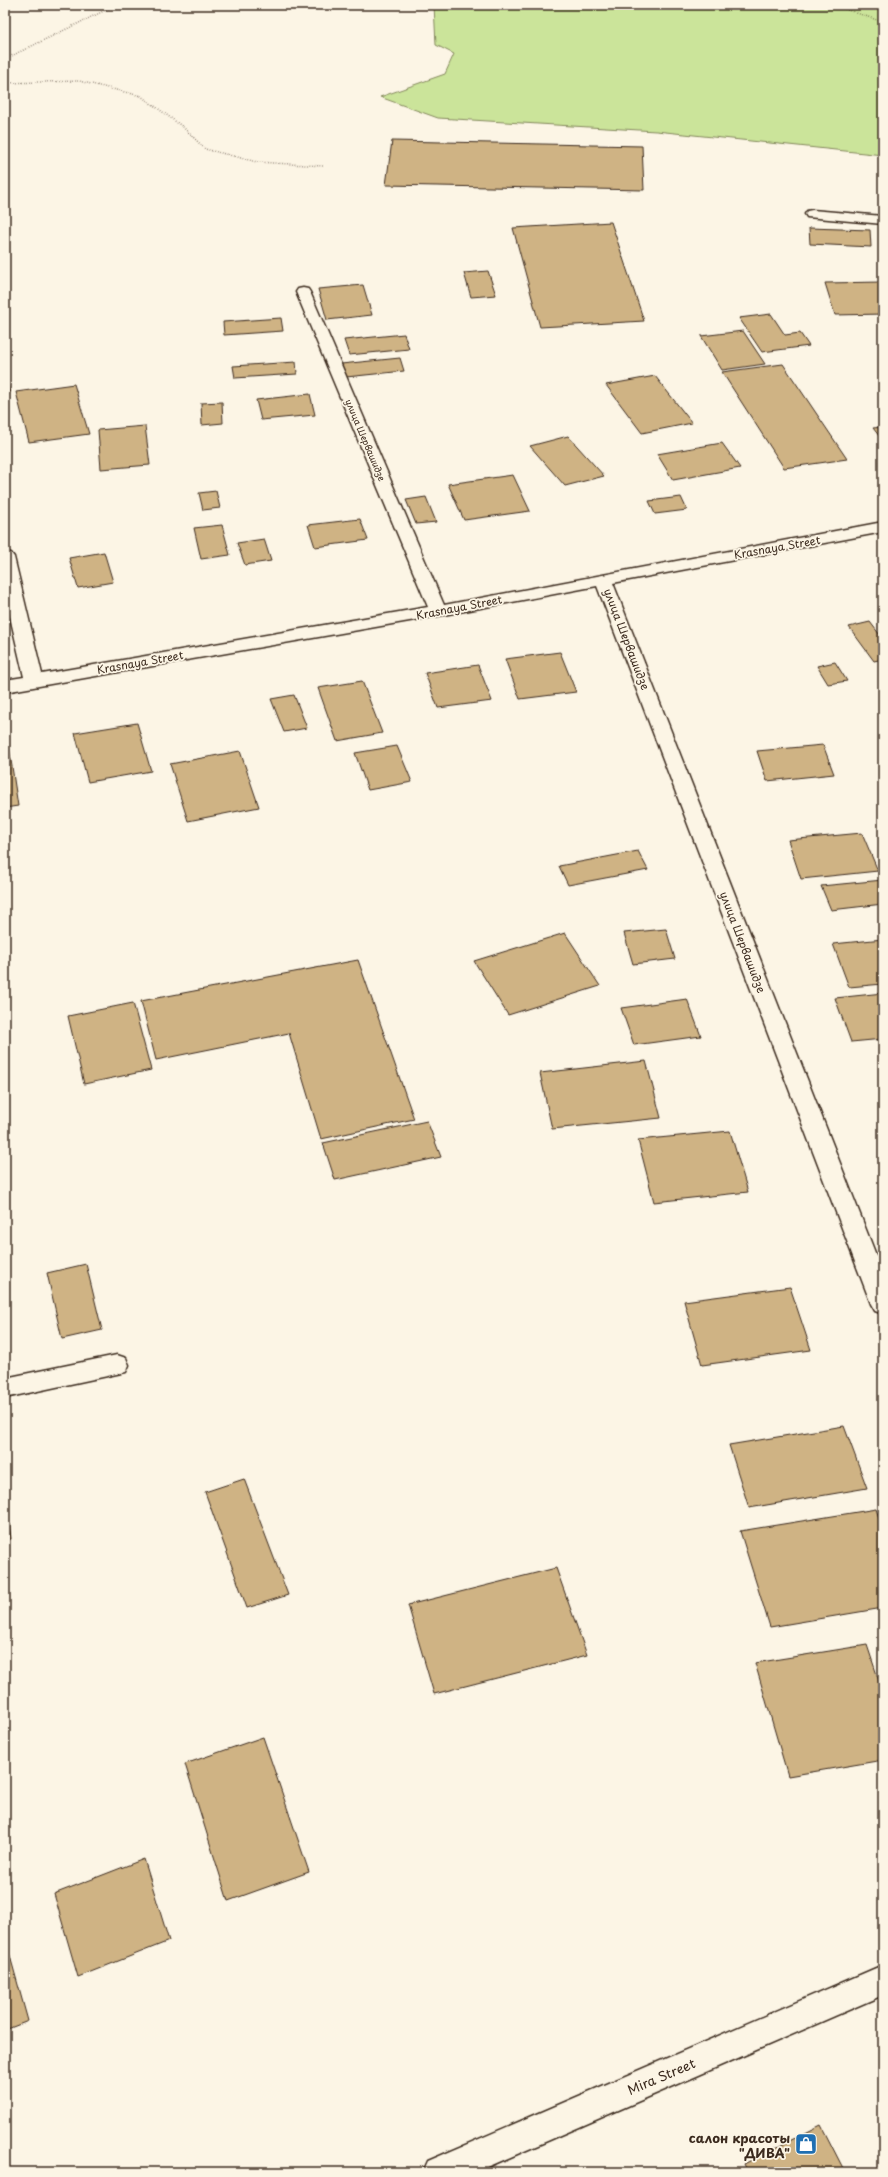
<svg xmlns="http://www.w3.org/2000/svg" width="888" height="2177" viewBox="0 0 888 2177" font-family="'Playpen Sans',sans-serif">
<style>
.green{fill:#cbe49a;stroke:#83875c}
.building{fill:#cfb384;stroke:#3b2a1e}
.lines{fill:none;stroke-linecap:round;stroke-linejoin:round}
.street-casing{stroke:#3b2a1e;stroke-width:3}
.secondary-casing{stroke:#3b2a1e;stroke-width:3}
.path{stroke:#3b2a1e;stroke-width:1.5;stroke-dasharray:0.5 2;stroke-linecap:butt}
.street{fill:#fcf5e5;fill-rule:evenodd}
.secondary{fill:#fcf5e5;fill-rule:evenodd}
.labels{text-anchor:middle;dominant-baseline:central;stroke-width:3.5;stroke-linejoin:round;paint-order:stroke}
.far-street-label{font-size:9px;fill:#3b2a1e;stroke:#fcf5e5}
.street-label{font-size:11px;fill:#3b2a1e;stroke:#fcf5e5}
.near-street-label{font-size:13px;fill:#3b2a1e;stroke:#fcf5e5}
.near-poi-label{font-size:13px;font-weight:bold;fill:#3b2a1e;stroke:#fcf5e5;text-anchor:end}
</style>
<rect width="100%" height="100%" fill="#fcf5e5"/>
<filter id="ink" filterUnits="userSpaceOnUse"><feTurbulence type="fractalNoise" baseFrequency=".025" numOctaves="2"/><feDisplacementMap in="SourceGraphic" scale="8" xChannelSelector="R" yChannelSelector="G"/><feConvolveMatrix kernelMatrix="1 2 1 2 8 2 1 2 1" color-interpolation-filters="sRGB"/></filter>
<g filter="url(#ink)">
<path class="green" d="M434,5h449v150l-227,-24 -218,-13 -58,-21 65,-23 9,-20 -18,-9z"/>
<path class="building" d="M392,141l250,5 2,44 -258,-5z
M611,222l33,99 -104,6 -27,-99z
M809,228l61,2 1,17 -61,-3z
M488,271l8,24 -25,2 -7,-24z
M883,282v32l-48,1 -10,-32z
M363,285l9,30 -45,5 -9,-31z
M771,314l14,21 15,-2 9,13 -47,6 -23,-34z
M281,318l2,13 -59,4 -1,-13z
M743,331l22,33 -43,6 -21,-34z
M404,334l5,15 -60,6 -5,-15z
M400,358l4,13 -58,6 -5,-13z
M296,362l1,12 -62,4 -2,-12z
M783,364l64,95 -63,9 -62,-96z
M5,375l5,18 -5,1z
M655,376l37,47 -50,10 -36,-48z
M74,384l15,50 -60,8 -13,-50z
M310,394l5,21 -54,5 -5,-20z
M222,402l1,21 -21,2 -1,-22z
M145,426l5,39 -49,4 -3,-39z
M883,427v14l-10,-13z
M568,436l36,40 -39,10 -35,-40z
M722,443l18,25 -67,12 -16,-26z
M513,475l17,36 -66,9 -16,-36z
M216,491l4,17 -17,2 -4,-17z
M426,497l10,25 -20,2 -10,-24z
M681,497l6,13 -32,4 -6,-13z
M360,519l8,21 -53,7 -7,-22z
M222,525l8,30 -29,4 -7,-31z
M264,539l7,22 -26,4 -8,-22z
M104,552l9,30 -35,6 -9,-30z
M870,622l13,17v20l-9,2 -25,-34z
M560,652l16,40 -56,7 -15,-40z
M835,662l12,19 -19,3 -11,-18z
M478,665l14,36 -54,7 -13,-35z
M362,681l20,52 -45,8 -19,-53z
M294,695l13,33 -23,4 -13,-33z
M137,723l14,48 -63,11 -13,-49z
M823,745l11,29 -67,7 -10,-30z
M397,746l15,36 -44,8 -13,-37z
M9,747l9,59 -13,2v-60z
M240,751l19,56 -71,14 -18,-57z
M862,833l16,38 -77,8 -13,-39z
M638,851l10,19 -80,15 -9,-19z
M883,880v24l-52,6 -10,-24z
M666,929l9,30 -42,5 -9,-31z
M565,933l35,53 -92,29 -34,-54z
M883,939v45l-34,3 -16,-43z
M358,960l56,159 -93,20 -32,-106 -133,27 -15,-59z
M883,993v46l-32,3 -16,-44z
M687,999l14,37 -67,9 -13,-37z
M133,1003l18,67 -67,14 -16,-68z
M646,1061l15,57 -109,11 -12,-56z
M427,1121l14,36 -106,23 -12,-37z
M730,1131l18,61 -94,10 -16,-62z
M86,1264l16,66 -40,9 -15,-66z
M790,1287l21,63 -109,15 -18,-64z
M844,1426l23,62 -118,20 -20,-63z
M244,1479l44,116 -41,13 -42,-116z
M5,1485l6,54 -6,1z
M876,1509l7,21v78l-113,19 -30,-96z
M556,1568l31,87 -153,39 -26,-89z
M867,1645l16,48v67l-95,16 -33,-113z
M263,1737l46,135 -81,29 -43,-137z
M144,1859l25,82 -91,36 -24,-83z
M5,1938l23,83 -23,9z
M821,2125l24,47h-97l-4,-8z"/>
<g class="lines">
<g class="street-casing">
<path id="street" d="M812,210l71,6v8l-76,-7 -2,-3 2,-3z
M303,288l5,1 2,3 134,313 439,-83v10l-270,51 270,690v41l-8,-3 -4,-7 -274,-718 -159,30 -433,76v-12l19,-3 -19,-82v-43l6,1 3,4 28,117 386,-67 -132,-315 2,-3z
M117,1355l9,3 3,7 -3,7 -121,26v-20z"/>
</g>
<g class="secondary-casing">
<path id="secondary" d="M883,1965v30l-407,177h-53l5,-11z"/>
</g>
<path class="path" d="M833,5l50,17
M5,59l111,-54
M5,83l74,-2 62,15 42,31 22,22 52,13 66,4"/>
<use href="#street" class="street"/>
<use href="#secondary" class="secondary"/>
</g>
</g>
<defs>
<g id="shop-square" transform="scale(1.15)"><rect x="-9" y="-9" width="18" height="18" rx="4" fill="#1f6fb2" stroke="#fcf5e5"/><path d="M-5-2.5h2.3a2.7 3.5 0 0 1 5.4 0H5L5.5 6h-11ZM-1.5-2.5h3a1.5 2.3 0 0 0-3 0Z" fill="#fff"/></g>
</defs>
<g fill-rule="evenodd">
<use href="#shop-square" x="806" y="2144"/>
</g>
<g class="labels">
<g class="far-street-label">
<text transform="translate(366 440) rotate(67)">улица Шервашидзе</text>
</g>
<g class="street-label">
<text transform="translate(777 547) rotate(-10)">Krasnaya Street</text>
<text transform="translate(459 607) rotate(-11)">Krasnaya Street</text>
<text transform="translate(627 639) rotate(69)">улица Шервашидзе</text>
<text transform="translate(140 662) rotate(-10)">Krasnaya Street</text>
<text transform="translate(743 942) rotate(69)">улица Шервашидзе</text>
</g>
<g class="near-street-label">
<text transform="translate(661 2076) rotate(-23)">Mira Street</text>
</g>
<g class="near-poi-label">
<text x="790" y="2137">салон красоты<tspan x="790" dy="15">"ДИВА"</tspan></text>
</g>
</g>
<rect width="888" height="2177" fill="none" stroke="#fcf5e5" stroke-width="20"/>
<rect x="10" y="10" width="868" height="2157" fill="none" stroke="#3b2a1e" stroke-width="1.5" filter="url(#ink)"/>
</svg>
